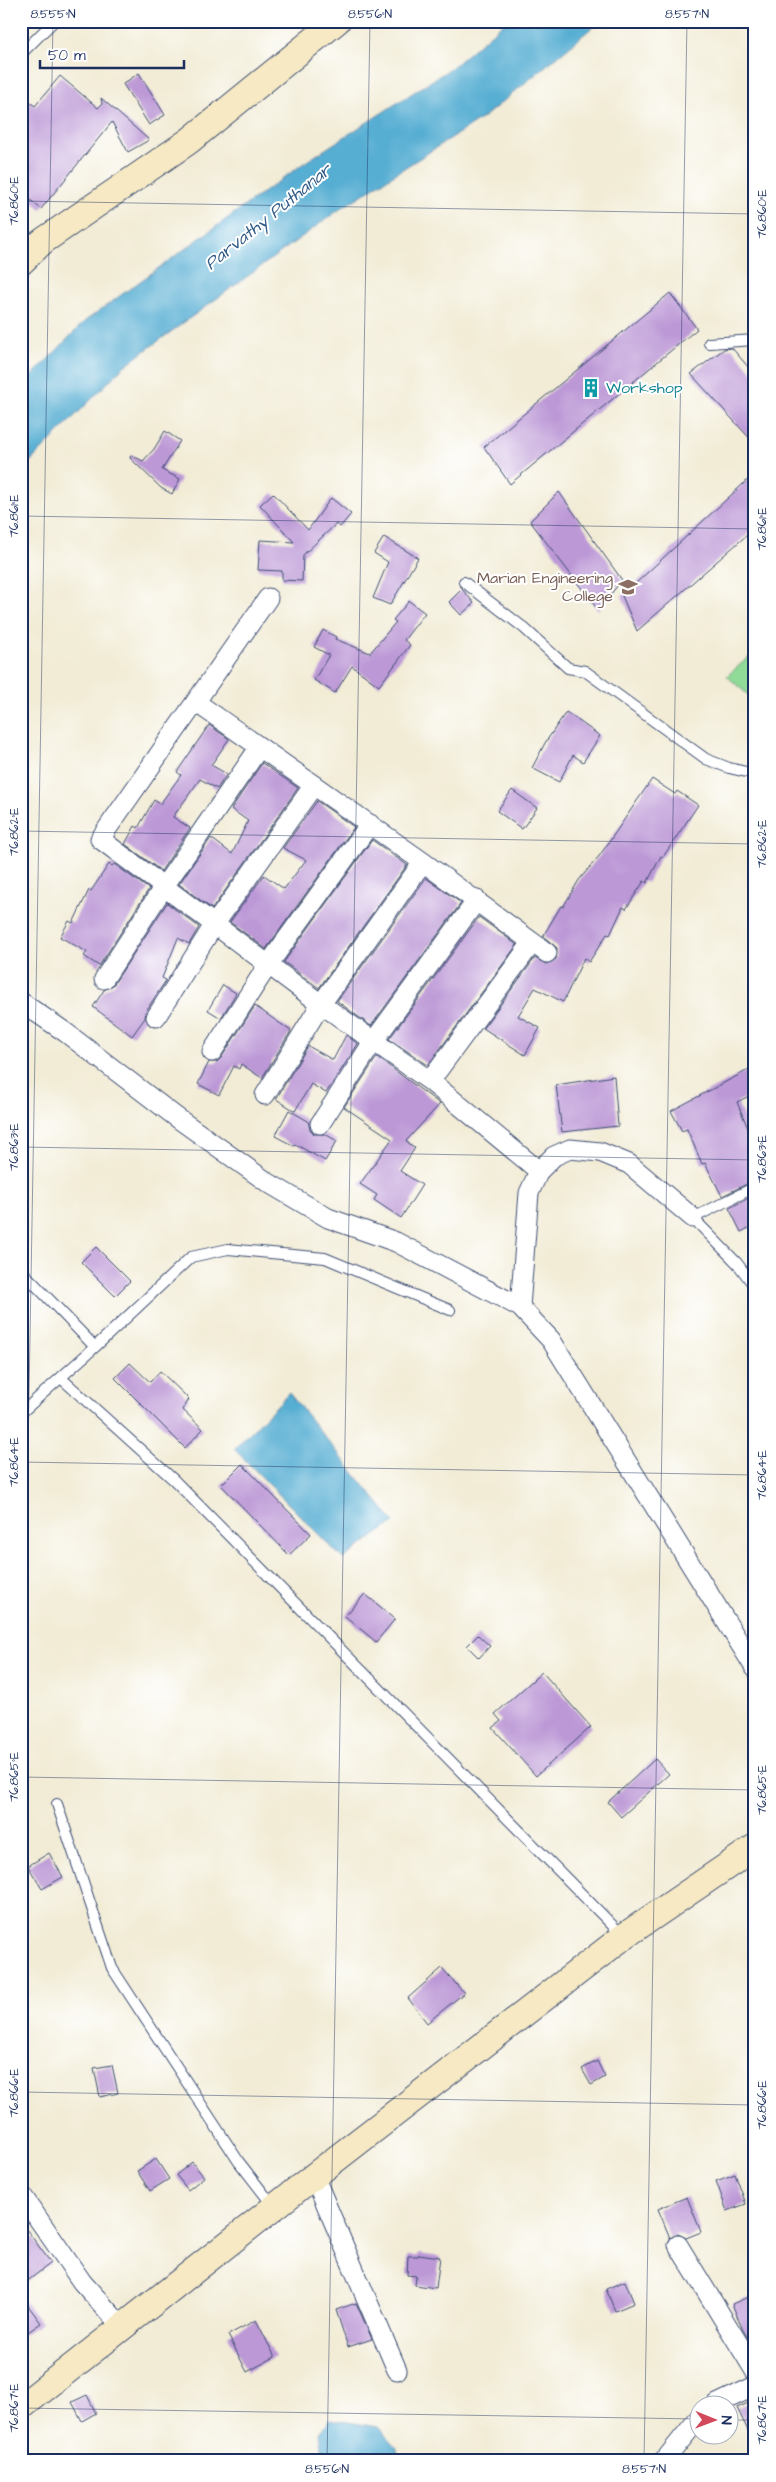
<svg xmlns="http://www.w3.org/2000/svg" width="776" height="2482" viewBox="0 0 776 2482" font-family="'Architects Daughter',sans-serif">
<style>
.green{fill:#8fdb97;stroke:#55857a}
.water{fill:#56aed3;stroke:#386e98}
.building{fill:#bc98d6}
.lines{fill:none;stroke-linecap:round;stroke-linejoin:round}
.lane-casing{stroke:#3b4b70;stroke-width:12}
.street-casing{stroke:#3b4b70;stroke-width:21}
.secondary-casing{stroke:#3b4b70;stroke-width:28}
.lane{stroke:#fff;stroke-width:10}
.street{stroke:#fff;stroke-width:19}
.secondary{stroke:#f6e9c3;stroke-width:26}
.ticks{fill:none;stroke:#1b2f5e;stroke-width:1;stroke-opacity:0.45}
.labels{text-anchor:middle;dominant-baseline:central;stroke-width:4;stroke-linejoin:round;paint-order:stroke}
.culture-label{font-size:16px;fill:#0d838f;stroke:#fff;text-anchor:start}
.education-label{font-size:16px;fill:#785e54;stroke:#fff;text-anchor:end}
.water-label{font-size:18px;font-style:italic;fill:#305b87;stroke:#fff}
.neatline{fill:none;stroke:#1b2f5e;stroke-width:2}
.ticks-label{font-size:12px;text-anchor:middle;fill:#1b2f5e}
</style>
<rect width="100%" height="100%" fill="#fff"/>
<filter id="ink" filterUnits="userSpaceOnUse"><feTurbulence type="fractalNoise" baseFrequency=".02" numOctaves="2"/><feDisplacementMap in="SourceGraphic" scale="10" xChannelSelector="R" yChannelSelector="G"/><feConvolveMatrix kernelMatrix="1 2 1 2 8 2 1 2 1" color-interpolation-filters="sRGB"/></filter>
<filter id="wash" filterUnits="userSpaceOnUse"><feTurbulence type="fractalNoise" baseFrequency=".0096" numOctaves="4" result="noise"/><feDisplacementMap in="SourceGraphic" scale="20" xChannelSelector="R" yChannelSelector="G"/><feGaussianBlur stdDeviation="1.12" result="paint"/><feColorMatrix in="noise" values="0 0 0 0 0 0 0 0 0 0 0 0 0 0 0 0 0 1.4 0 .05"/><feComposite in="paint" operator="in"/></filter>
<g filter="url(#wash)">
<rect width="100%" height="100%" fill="#f2ecd6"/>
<path class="green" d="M755,652v49l-28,-25z"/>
<path class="water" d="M506,21h94l-116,96 -144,92 -216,157 -103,105v-84l64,-66 222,-160 143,-92z
M289,1393l105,129 -51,37 -109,-110z
M330,2419l48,8 20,21 -2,13h-51l-6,-10 -16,4 -3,-22z"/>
<g id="blocks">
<path class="building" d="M139,73l26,42 -16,10 -26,-41z
M60,76l38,32 4,-4 -1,-6 48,42 -21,12 -16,-30 -71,87 -20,-17v-97l14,11z
M670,293l27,36 -187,155 -26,-37z
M732,348l23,27v69l-64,-70 33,-25z
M165,431l15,10 -18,29 18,9 -8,15 -11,-6 -31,-30 1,-3 12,6 11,-12z
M755,473v55l-118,103 -15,-35z
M559,492l63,88 -24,30 -68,-89z
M273,493l35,37 23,-32 20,16 -11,13 -4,-3 -33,31 -1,26 -20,-1v-9l-24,-1 2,-30 34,2 -34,-37z
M384,537l34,21 -28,47 -17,-7 15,-36 -14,-9z
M462,589l12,14 -13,12 -12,-13z
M409,601l16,12 -21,27 6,5 -31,41 -27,-20 -17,27 -21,-13 15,-25 -15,-8 9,-17 13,7 -1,2 35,14 26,-31 -3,-2z
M566,712l34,24 -17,26 -10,-7 -14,27 -27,-14 13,-25z
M209,725l20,14 -18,26 16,9 -10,15 -17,-10 -27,38 17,11 -29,43 -36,-27 10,-18 3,2 16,-28 6,4 21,-29 -4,-3z
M262,763l36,25 -86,121 -33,-25 32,-46 21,16 16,-33 -17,-12z
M652,779l23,15 2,-3 21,14 -35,52 -2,-1 -14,27 -3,-2 -18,28 -3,-2 -13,28 -3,-1 -18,28 -5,-4 -21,44 -28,-14 -17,28 22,12 -15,27 -42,-27 52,-70 11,6 10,-5 1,-11 -14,-12 18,-30 2,1 16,-27 21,-25z
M512,790l25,18 -15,21 -25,-18z
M317,801l37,26 -88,122 -36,-27 34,-47 20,14 22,-29 -23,-12z
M372,840l35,25 -88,123 -35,-26z
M109,864l3,2 2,-2 35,25 -50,77 -15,-10 3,-4 -27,-15 9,-16 4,2 16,-33 2,1z
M426,878l35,25 -90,123 -34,-25z
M167,903l32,24 -10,17 -11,-6 -16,40 4,2 -20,31 -1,7 -13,18 -39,-29 11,-17 9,-5z
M479,917l38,28 -89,120 -39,-26z
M223,985l13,8 -15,25 -13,-8z
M255,1006l36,25 -29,47 -21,-14 -2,5 -5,-3 -15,29 -21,-11 11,-22h8l4,-4z
M346,1035l12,9 -32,49 -15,-9 -16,27 -19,-12 32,-53 25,14z
M377,1057l63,47 -34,37 9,7 -15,23 22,14 -21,33 -27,-18 3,-5 -17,-11 32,-45 -48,-32z
M750,1069l5,9v15l-18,9 18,43v35l-33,16 -17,-33 -3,1 -15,-35 -5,2 -11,-20z
M614,1076l4,50 -56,6 -6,-47z
M289,1110l19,11 2,8 4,5h11l12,7 -12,20 -30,-17 -1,2 -19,-10z
M755,1195v30l-14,7 -12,-24z
M96,1247l34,34 -15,15 -34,-34z
M130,1363l20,19 10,-11 29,28 -6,11 20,19 -18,19 -70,-70z
M242,1464l69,70 -22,21 -68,-70z
M365,1594l30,25 -19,23 -31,-26z
M478,1635l12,11 -11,12 -12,-12z
M542,1672l49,55 -55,49 -43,-48 8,-7 -6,-7z
M655,1759l14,15 -48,43 -13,-15z
M49,1853l14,24 -21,12 -14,-23z
M442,1968l22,25 -37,30 -19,-25z
M597,2061l8,16 -14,8 -9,-16z
M112,2065l6,28 -18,4 -6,-29z
M156,2159l13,20 -19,12 -13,-20z
M192,2162l12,15 -16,13 -12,-15z
M735,2174l11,30 -19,7 -11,-30z
M687,2197l14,35 -15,6 -8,-4 -8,4 -12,-29z
M21,2222l30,41 -30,23z
M419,2254l21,3 -4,31 -21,-3 1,-9 -9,-1 1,-19h10z
M625,2281l9,22 -19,8 -9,-22z
M755,2294v55l-12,-19 -11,-26z
M21,2296l20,27 -20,14z
M356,2303l16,36 -24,8 -12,-37z
M256,2320l19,37 -28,15 -19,-37z
M87,2395l9,18 -14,8 -10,-19z
M755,2400v45l-18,-37z"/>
</g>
</g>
<g filter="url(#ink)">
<use href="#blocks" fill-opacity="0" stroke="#3b4b70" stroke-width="1"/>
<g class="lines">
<g class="lane-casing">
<path id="lane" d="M21,54l33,-33
M709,343l46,-3
M464,582l60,46 44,40 17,3 121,88 23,9 26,6
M755,1187l-62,31 44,45 18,24
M21,1270l74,77
M61,1378l113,102 449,456
M21,1413l74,-66 96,-90 37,-8 97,9 125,52
M57,1804l55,164 127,194 35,45"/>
</g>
<g class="street-casing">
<path id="street" d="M21,236l12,15
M268,598l-168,241 221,165 109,77 109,90
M197,703l226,159 124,91
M104,979l59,-91 96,-140
M21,1002l44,30 111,85 91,65 61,36 68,24 124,65
M156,1017l58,-92 100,-140
M212,1052l56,-87 102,-141
M430,1081l102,-138
M265,1095l56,-91 102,-142
M320,1124l53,-82 104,-142
M693,1218l-64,-54 -29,-12 -30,-3 -16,7 -15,15 -10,22 -9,114 31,33 204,328
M314,2176l83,194
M21,2194l61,88 41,46
M678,2245l77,126
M717,2404l38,-18
M664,2461l34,-42"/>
</g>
<g class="secondary-casing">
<path id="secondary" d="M21,262l22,-21 146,-100 148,-120
M21,2407l293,-231 309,-239 132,-90"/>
</g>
<use href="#lane" class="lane"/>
<use href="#street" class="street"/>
<use href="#secondary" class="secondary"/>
</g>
</g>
<path class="ticks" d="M21,201l734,13M21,516l734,13M21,831l734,13M21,1147l734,13M21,1462l734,13M21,1777l734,13M21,1853l32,-1832M21,2092l734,13M21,2408l677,11M728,2420h27M327,2461l43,-2440M644,2461l43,-2440"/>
<defs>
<g id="building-bare" transform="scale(1.5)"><path d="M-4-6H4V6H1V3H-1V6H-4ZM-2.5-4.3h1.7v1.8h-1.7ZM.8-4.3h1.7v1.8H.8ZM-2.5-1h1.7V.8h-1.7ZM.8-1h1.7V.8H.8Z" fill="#0f9aa8" stroke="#fff" stroke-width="2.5" paint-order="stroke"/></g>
<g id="university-bare" transform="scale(1.5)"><path d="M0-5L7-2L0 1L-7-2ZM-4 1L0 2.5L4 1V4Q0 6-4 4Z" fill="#8d6e63" stroke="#fff" stroke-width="2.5" paint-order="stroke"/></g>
</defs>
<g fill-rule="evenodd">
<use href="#building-bare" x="591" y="388"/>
<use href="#university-bare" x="628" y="587"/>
</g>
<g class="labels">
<g class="culture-label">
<text x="606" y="388">Workshop</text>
</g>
<g class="education-label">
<text x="613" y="578">Marian Engineering<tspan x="613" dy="18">College</tspan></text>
</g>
<g class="water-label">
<text transform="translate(268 217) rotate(-39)">Parvathy Puthanar</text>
</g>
</g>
<rect width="776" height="2482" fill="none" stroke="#fff" stroke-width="55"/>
<g transform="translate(714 2420) rotate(91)"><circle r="24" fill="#ffffff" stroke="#a4acbf"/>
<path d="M0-4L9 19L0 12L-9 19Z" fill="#d1495b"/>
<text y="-8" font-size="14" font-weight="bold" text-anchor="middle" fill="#1b2f5e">N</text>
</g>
<path d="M40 60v8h144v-8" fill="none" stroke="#1b2f5e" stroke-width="2.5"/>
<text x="48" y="60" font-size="15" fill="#1b2f5e" stroke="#ffffff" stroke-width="4" paint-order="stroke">50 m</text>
<rect x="28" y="28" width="720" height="2426" class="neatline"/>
<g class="ticks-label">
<text x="53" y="18">8.555°N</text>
<text x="370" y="18">8.556°N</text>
<text x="687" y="18">8.557°N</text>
<text transform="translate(14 201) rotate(-90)" y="4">76.860°E</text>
<text transform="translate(762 214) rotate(-90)" y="4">76.860°E</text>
<text transform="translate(14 516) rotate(-90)" y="4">76.861°E</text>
<text transform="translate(762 529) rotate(-90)" y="4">76.861°E</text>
<text transform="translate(14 832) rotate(-90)" y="4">76.862°E</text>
<text transform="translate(762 844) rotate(-90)" y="4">76.862°E</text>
<text transform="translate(14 1147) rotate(-90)" y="4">76.863°E</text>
<text transform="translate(762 1159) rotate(-90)" y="4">76.863°E</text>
<text transform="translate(14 1462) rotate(-90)" y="4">76.864°E</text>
<text transform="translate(762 1475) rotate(-90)" y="4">76.864°E</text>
<text transform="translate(14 1777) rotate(-90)" y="4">76.865°E</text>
<text transform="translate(762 1790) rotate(-90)" y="4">76.865°E</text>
<text transform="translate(14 2093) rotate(-90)" y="4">76.866°E</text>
<text transform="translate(762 2105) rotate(-90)" y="4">76.866°E</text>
<text transform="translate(14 2408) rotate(-90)" y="4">76.867°E</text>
<text transform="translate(762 2420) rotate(-90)" y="4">76.867°E</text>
<text x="327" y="2473">8.556°N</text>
<text x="644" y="2473">8.557°N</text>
</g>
</svg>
